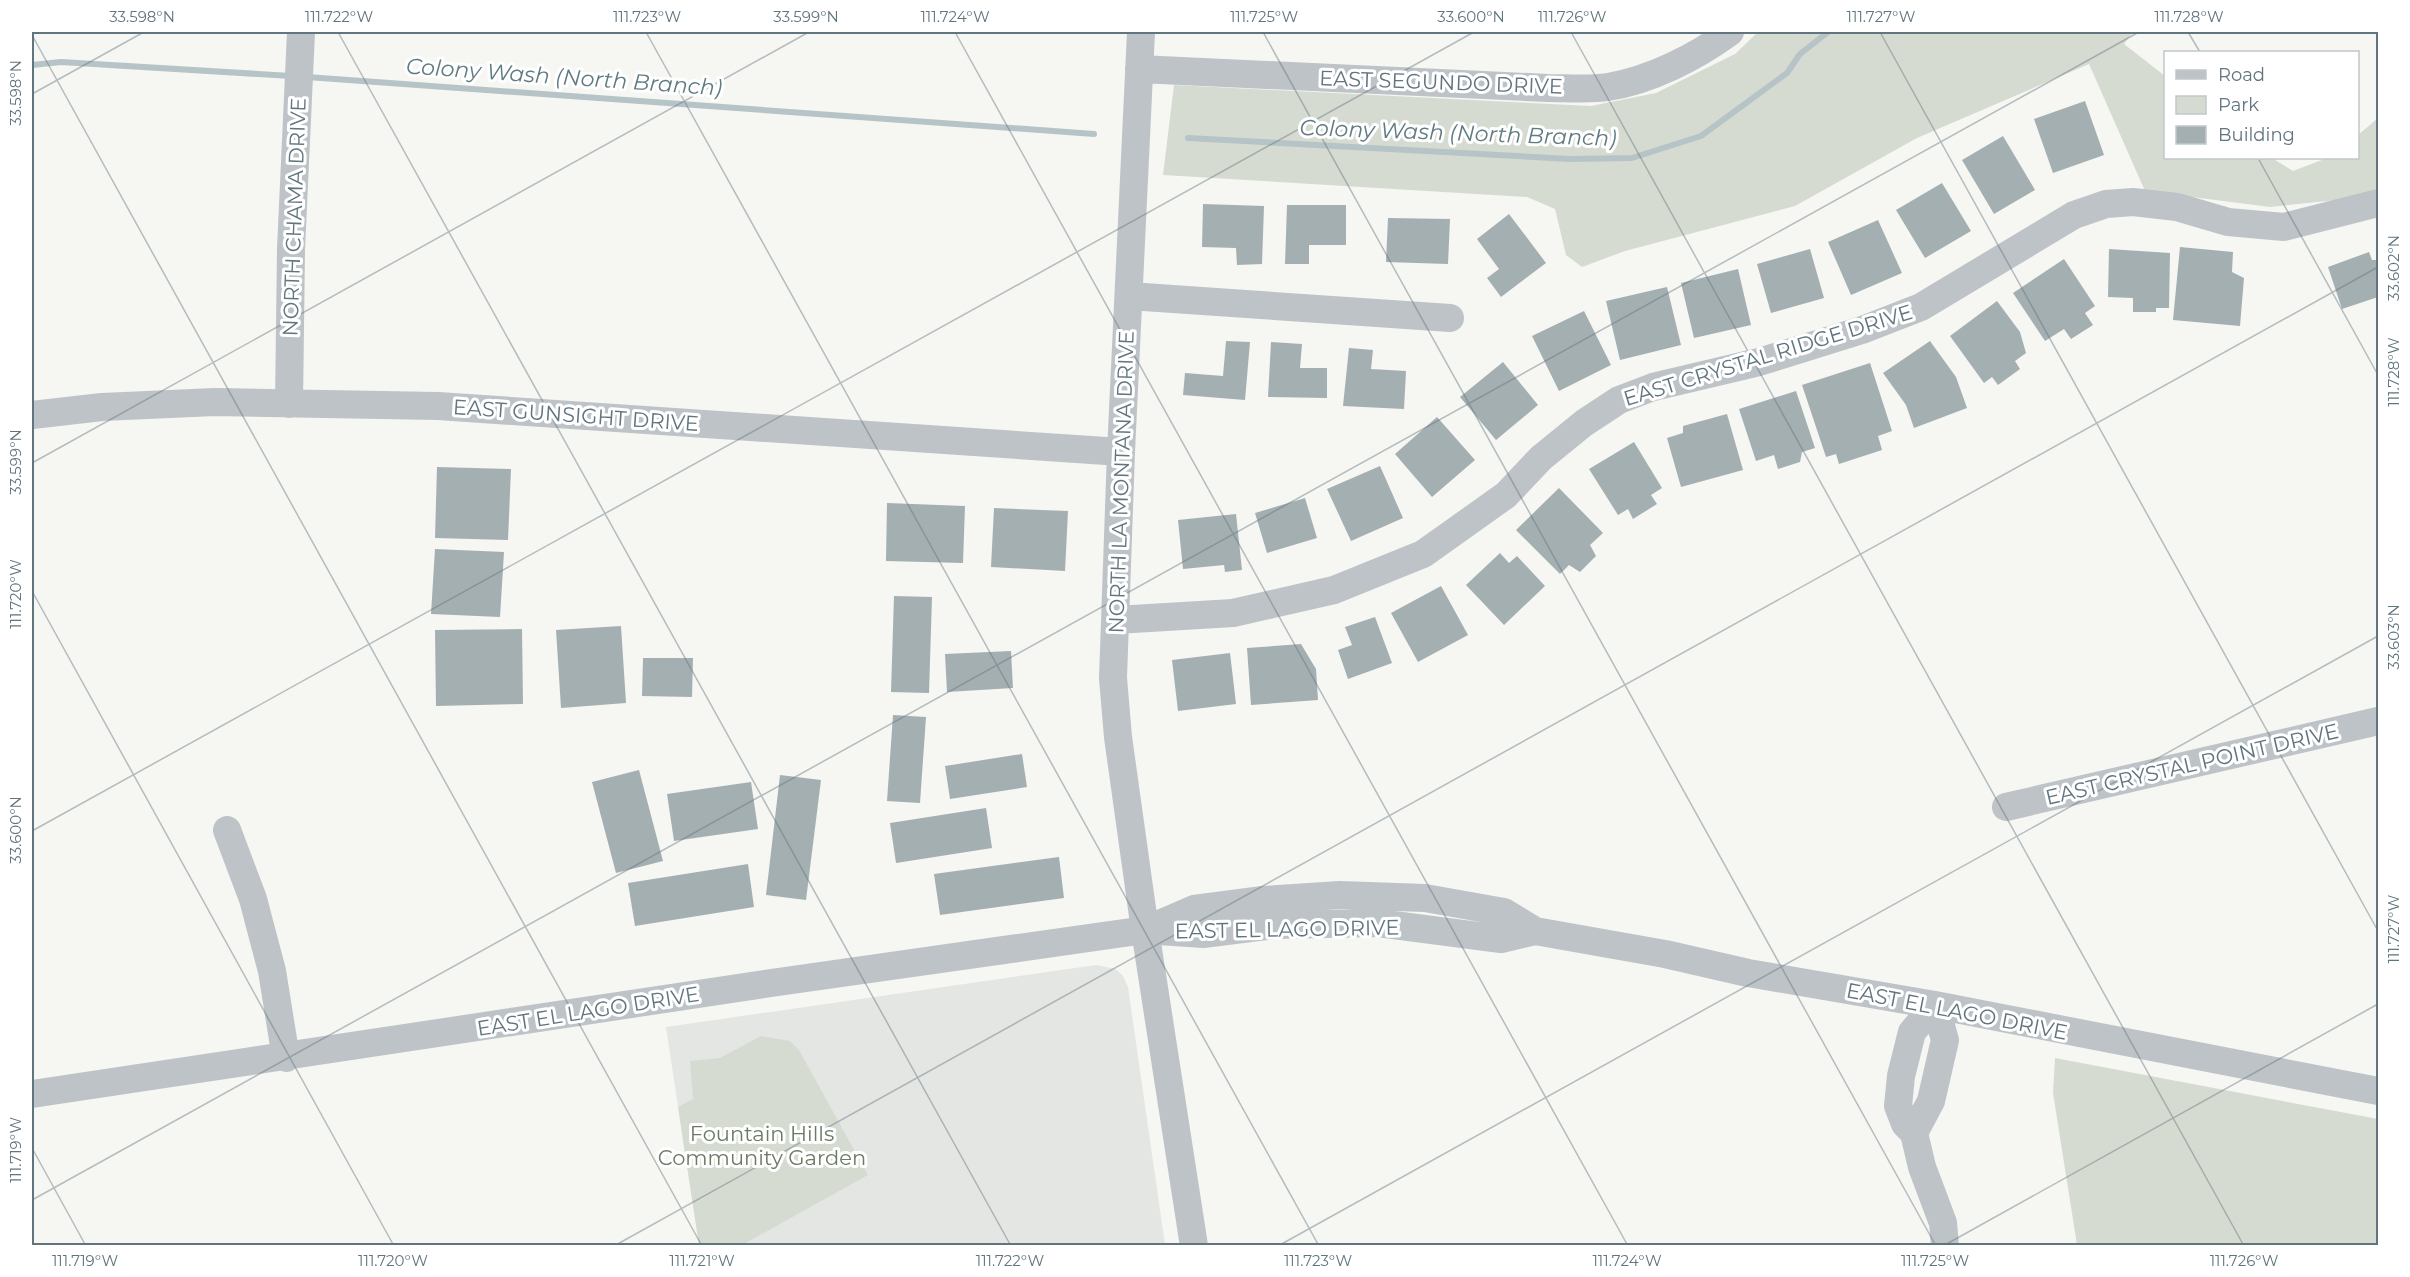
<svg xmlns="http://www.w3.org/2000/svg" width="2410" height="1277" viewBox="0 0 2410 1277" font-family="Montserrat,sans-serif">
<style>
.built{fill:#e4e6e4}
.green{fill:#d6dbd2}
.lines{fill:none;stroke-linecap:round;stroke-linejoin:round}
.stream{stroke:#b6c4c7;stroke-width:6}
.building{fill:#a4afb2}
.minor{stroke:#bdc3c6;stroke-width:28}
.ticks{fill:none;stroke:#61757e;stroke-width:1.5;stroke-opacity:0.45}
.labels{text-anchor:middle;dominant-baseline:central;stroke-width:6;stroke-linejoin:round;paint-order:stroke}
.street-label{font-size:21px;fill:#61757e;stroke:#fff}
.park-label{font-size:21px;fill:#6b7b64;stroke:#fff}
.water-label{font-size:22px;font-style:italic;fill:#607b81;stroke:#fff}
.neatline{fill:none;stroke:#61757e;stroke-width:2}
.ticks-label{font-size:15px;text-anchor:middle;fill:#61757e}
</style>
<rect width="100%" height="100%" fill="#f6f6f3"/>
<path class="built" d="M1096,965l20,4 7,7 5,11 37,258h-466l-33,-218z"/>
<path class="green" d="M1758,32h375l-9,12 41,32 1,82h106l21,13 34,-13h31v-23l20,-17v71l-32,10 -76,8 -125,-16 -56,-127 -172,74 -122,68 -170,45 -43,16 -16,-12 -11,-46 -28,-12 -364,-22 11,-90 417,21 65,-13 79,-39z
M761,1036l29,5 9,9 69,125 -126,70h-43l-21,-138 15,-8 -3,-38 30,-3z
M2055,1058l323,61v126h-301l-24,-152z"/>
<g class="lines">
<path class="stream" d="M32,65l29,-3 230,14
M307,77l787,57
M1188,138l382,21 62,-1 69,-22 86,-63 13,-19 28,-22"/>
</g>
<path class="building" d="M2085,101l19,54 -51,18 -19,-54z
M2003,136l32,54 -41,24 -32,-54z
M1942,183l29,48 -46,27 -29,-48z
M1203,204l61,2 -2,58 -25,1 -1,-17 -34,-1z
M1287,205h59v40h-37v19h-24z
M1509,214l37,49 -45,34 -14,-19 12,-9 -22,-30z
M1388,218l62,1 -2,45 -62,-2z
M1878,220l24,53 -51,22 -23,-53z
M2180,247l53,5 -1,20 12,6 -4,48 -67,-6z
M1810,249l14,49 -53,15 -14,-49z
M2109,249l61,4 -1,55h-13v4h-23v-14l-25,-1z
M2369,252l3,8h6v37l-36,12 -14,-42z
M2064,259l31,47 -10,7 8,12 -22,14 -7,-10 -19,12 -32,-48z
M1738,269l13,56 -57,13 -13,-55z
M1667,287l14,58 -61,15 -14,-59z
M1997,301l23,31 6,21 -11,8 5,8 -22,16 -6,-8 -8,6 -34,-47z
M1584,311l27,54 -52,26 -27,-55z
M1226,341l24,1 -5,58 -62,-5 2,-22 38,3z
M1930,341l26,36 11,31 -53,20 -8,-23 -23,-32z
M1271,342l31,2 -2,24h27v30l-59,-1z
M1349,348l24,2 -2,19 35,2 -2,38 -61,-3z
M1503,362l35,43 -42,35 -36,-43z
M1870,363l22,68 -14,5 4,14 -43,14 -3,-10 -10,3 -24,-72z
M1796,391l19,57 -13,4 -2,10 -22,7 -4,-14 -18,6 -17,-52z
M1727,414l16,56 -62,17 -14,-49 16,-5v-7z
M1437,417l38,43 -43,37 -37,-43z
M1634,442l28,46 -11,7 6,9 -24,15 -5,-10 -10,6 -29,-46z
M1380,466l23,52 -52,23 -24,-52z
M437,467l74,2 -3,71 -73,-2z
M1559,488l44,45 -13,12 6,11 -16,16 -11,-7 -9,9 -44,-44z
M1305,498l12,40 -50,15 -12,-40z
M887,503l78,3 -2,57 -77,-2z
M994,508l74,3 -3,60 -74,-4z
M1236,514l6,56 -17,2 -1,-7 -41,4 -5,-49z
M435,549l69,3 -4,65 -69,-3z
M1500,553l9,10 8,-7 28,30 -41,39 -38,-40z
M1441,586l27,49 -50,27 -27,-49z
M894,596l38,1 -3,96 -38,-1z
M1375,617l17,46 -44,16 -10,-29 14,-5 -7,-18z
M621,626l5,77 -65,5 -5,-78z
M522,629l1,75 -87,2 -1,-76z
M1301,644l15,25 2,31 -67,5 -4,-57z
M1011,651l2,37 -66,4 -2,-38z
M1230,653l6,51 -58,7 -6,-51z
M643,658h50l-1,39 -50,-1z
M893,715l33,2 -6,86 -33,-2z
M1022,754l5,33 -77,12 -5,-33z
M639,770l24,91 -47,12 -24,-91z
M780,775l41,5 -15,120 -40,-5z
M751,782l7,47 -84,12 -7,-47z
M986,808l6,40 -96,15 -6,-40z
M1059,857l5,41 -124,17 -6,-41z
M748,864l6,43 -119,19 -7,-43z"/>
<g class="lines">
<path class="minor" d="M1141,32l-20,420 -8,226 5,59 27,193 49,316
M1139,69l409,19c19,0 41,2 60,-1 43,-7 88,-30 122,-55
M1129,296l321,22
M289,404l2,-155 10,-217
M32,415l70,-8 113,-5 223,4 683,46
M1116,620l117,-7 101,-23 89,-36 83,-59 35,-37 43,-35 35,-23 34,-13 106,-25 103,-32 59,-23 153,-92 32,-11 27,-2 44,5 51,15 56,5 94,-24
M2006,807l372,-86
M227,830l26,69 19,72 14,87
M1150,928l44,-19 69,-9 77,-5 85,3 79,14 31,19 130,23 83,19 187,32 443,86
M1935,1005l-23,27 -11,44 -3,30 7,18 9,9 8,34 21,56 2,23
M32,1094l739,-111 374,-53 58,4 72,-9 103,-2 123,16 34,-8
M1914,1133l17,-32 14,-61 -10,-35"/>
</g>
<path class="ticks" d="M338,32l673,1214M646,32l673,1214M955,32l673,1214M1263,32l673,1214M1571,32l673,1214M1880,32l498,899M2188,32l12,20M32,35l670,1211M32,94l112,-62M2258,158l120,217M32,463l777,-431M32,591l362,655M32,831l1442,-799M32,1148l54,98M32,1200l2107,-1168M614,1246l1764,-979M1278,1246l1100,-610M1943,1246l435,-242"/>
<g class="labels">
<g class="street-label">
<text transform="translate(1441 82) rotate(2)">EAST SEGUNDO DRIVE</text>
<text transform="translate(294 217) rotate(-88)">NORTH CHAMA DRIVE</text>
<text transform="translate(1768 355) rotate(-17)">EAST CRYSTAL RIDGE DRIVE</text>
<text transform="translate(576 415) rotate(4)">EAST GUNSIGHT DRIVE</text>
<text transform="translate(1121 482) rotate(-88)">NORTH LA MONTANA DRIVE</text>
<text transform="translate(2192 764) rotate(-13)">EAST CRYSTAL POINT DRIVE</text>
<text transform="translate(1287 929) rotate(-1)">EAST EL LAGO DRIVE</text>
<text transform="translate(588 1011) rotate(-9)">EAST EL LAGO DRIVE</text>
<text transform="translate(1957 1011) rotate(11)">EAST EL LAGO DRIVE</text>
</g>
<g class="park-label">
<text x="762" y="1133">Fountain Hills<tspan x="762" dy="24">Community Garden</tspan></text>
</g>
<g class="water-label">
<text transform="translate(564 77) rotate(4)">Colony Wash (North Branch)</text>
<text transform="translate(1458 133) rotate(2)">Colony Wash (North Branch)</text>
</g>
</g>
<rect width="2410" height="1277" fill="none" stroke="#ffffff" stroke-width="66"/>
<rect x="2164" y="51" width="195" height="108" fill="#ffffff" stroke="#c0c8cb" stroke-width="1.5"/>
<rect x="2176" y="70" width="30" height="9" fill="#bdc3c6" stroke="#c0c8cb" stroke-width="1.5"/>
<text x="2218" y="81" font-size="18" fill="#61757e">Road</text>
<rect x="2176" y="96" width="30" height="18" fill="#d6dbd2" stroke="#c0c8cb" stroke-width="1.5"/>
<text x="2218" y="111" font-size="18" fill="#61757e">Park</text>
<rect x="2176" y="126" width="30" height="18" fill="#a4afb2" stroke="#c0c8cb" stroke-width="1.5"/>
<text x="2218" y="141" font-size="18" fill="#61757e">Building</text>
<rect x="33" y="33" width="2344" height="1211" class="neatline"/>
<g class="ticks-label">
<text x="142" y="22">33.598°N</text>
<text x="339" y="22">111.722°W</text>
<text x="647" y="22">111.723°W</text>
<text x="806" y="22">33.599°N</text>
<text x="955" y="22">111.724°W</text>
<text x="1264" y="22">111.725°W</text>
<text x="1471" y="22">33.600°N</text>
<text x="1572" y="22">111.726°W</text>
<text x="1881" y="22">111.727°W</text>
<text x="2189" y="22">111.728°W</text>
<text transform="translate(16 93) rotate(-90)" y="5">33.598°N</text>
<text transform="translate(2394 268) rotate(-90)" y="5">33.602°N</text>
<text transform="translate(2394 372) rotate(-90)" y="5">111.728°W</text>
<text transform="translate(16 462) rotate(-90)" y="5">33.599°N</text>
<text transform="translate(16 594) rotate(-90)" y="5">111.720°W</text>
<text transform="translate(2394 637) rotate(-90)" y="5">33.603°N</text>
<text transform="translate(16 830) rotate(-90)" y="5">33.600°N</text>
<text transform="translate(2394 929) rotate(-90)" y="5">111.727°W</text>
<text transform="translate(16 1150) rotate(-90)" y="5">111.719°W</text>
<text x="85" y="1266">111.719°W</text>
<text x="393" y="1266">111.720°W</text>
<text x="702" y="1266">111.721°W</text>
<text x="1010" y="1266">111.722°W</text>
<text x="1318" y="1266">111.723°W</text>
<text x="1627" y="1266">111.724°W</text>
<text x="1935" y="1266">111.725°W</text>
<text x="2244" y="1266">111.726°W</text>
</g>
</svg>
